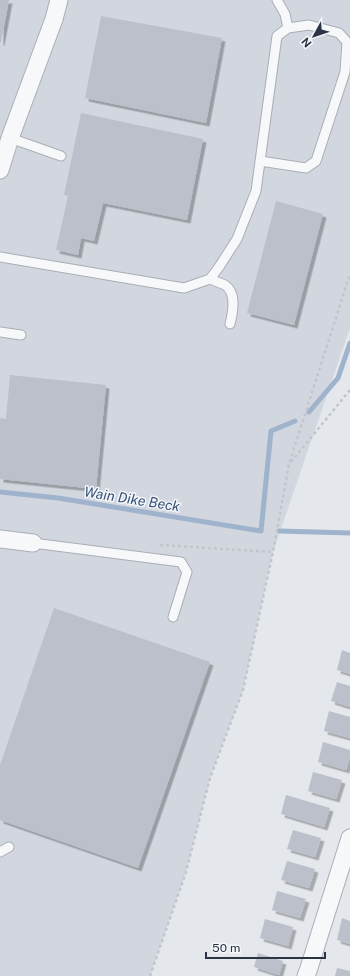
<svg xmlns="http://www.w3.org/2000/svg" width="350" height="976" viewBox="0 0 350 976" font-family="'Public Sans',sans-serif">
<style>
.built{fill:#d2d6de}
.lines{fill:none;stroke-linecap:round;stroke-linejoin:round}
.stream{stroke:#9fb4cc;stroke-width:5}
.building{fill:#bbc0ca;filter:url(#shadow)}
.lane-casing{stroke:#a9aeb7;stroke-width:11}
.street-casing{stroke:#a9aeb7;stroke-width:19}
.path{stroke:#c2c5cb;stroke-width:2.5;stroke-dasharray:3 3;stroke-linecap:butt}
.lane{stroke:#f7f8fa;stroke-width:9}
.street{stroke:#f7f8fa;stroke-width:17}
.labels{text-anchor:middle;dominant-baseline:central;stroke-width:3;stroke-linejoin:round;paint-order:stroke}
.water-label{font-size:14px;font-style:italic;fill:#34527a;stroke:#f4f6f9}
</style>
<defs>
<filter id="shadow"><feDropShadow dx="3.5" dy="3.5" stdDeviation="0" flood-color="#0004"/></filter>
</defs>
<rect width="100%" height="100%" fill="#e4e7ec"/>
<path class="built" d="M0,0h350v328l-77,224 -30,138 -33,88 -24,94 -36,104h-150z"/>
<g class="lines">
<path class="stream" d="M309,412l29,-34 12,-35
M0,492l58,6 203,33 10,-100 24,-10
M279,531l71,2"/>
</g>
<path class="building" d="M0,0h9l-8,42h-1z
M101,16l121,22 -16,85 -121,-25z
M81,113l122,26 -16,81 -84,-17 -9,38 -13,-3 -3,17 -22,-5 12,-54 -4,-1z
M276,201l47,13 -29,111 -47,-12z
M10,375l96,10 -10,104 -96,-10v-61l6,1z
M54,608l156,54 -72,206 -138,-48v-55z
M342,650l8,3v21l-13,-4z
M337,682l13,4v21l-19,-6z
M329,711l21,6v21l-26,-7z
M323,742l27,8v7l-4,13 -28,-8z
M313,772l29,8 -6,19 -28,-8z
M286,795l44,13 -6,19 -43,-13z
M293,830l28,8 -6,19 -28,-8z
M287,861l28,8 -6,19 -28,-8z
M277,891l29,8 -6,19 -28,-8z
M342,918l8,3v23l-13,-4z
M265,919l28,8 -5,19 -28,-8z
M258,953l25,8 -4,14 -25,-8z
M337,968l13,3v5h-15z"/>
<g class="lines">
<g class="lane-casing">
<path id="lane" d="M277,0l8,14 3,14
M10,138l51,18
M0,257l184,31 26,-9 9,-12 18,-28 19,-48 21,-155 11,-8 21,-3 30,8 8,9 -2,30 -29,89 -10,7 -46,-7
M210,279c5,2 10,4 15,6 12,8 8,27 5,39
M0,332l21,3
M33,543l148,19 6,10 -14,45
M0,852l9,-5"/>
</g>
<g class="street-casing">
<path id="street" d="M0,170l10,-32 44,-119 5,-19
M0,539l33,4
M306,976l3,-8 41,-130"/>
</g>
<path class="path" d="M291,462l59,-72
M160,545l113,7
M150,976l36,-104 24,-94 33,-88 30,-138 16,-88 61,-190"/>
<use href="#lane" class="lane"/>
<use href="#street" class="street"/>
</g>
<g class="labels">
<g class="water-label">
<text transform="translate(132 499) rotate(9)">Wain Dike Beck</text>
</g>
</g>
<g transform="translate(314 36) rotate(230)" stroke="#f4f6f9" stroke-width="3" paint-order="stroke">
<path d="M0-3L7 15L0 10L-7 15Z" fill="#2b3445"/>
<text y="-6" font-size="11" font-weight="bold" text-anchor="middle" fill="#2b3445">N</text>
</g>
<path d="M206 952v6h119v-6" fill="none" stroke="#2b3445" stroke-width="2"/>
<text x="212" y="952" font-size="12" fill="#2b3445" stroke="#f4f6f9" stroke-width="3" paint-order="stroke">50 m</text>
</svg>
